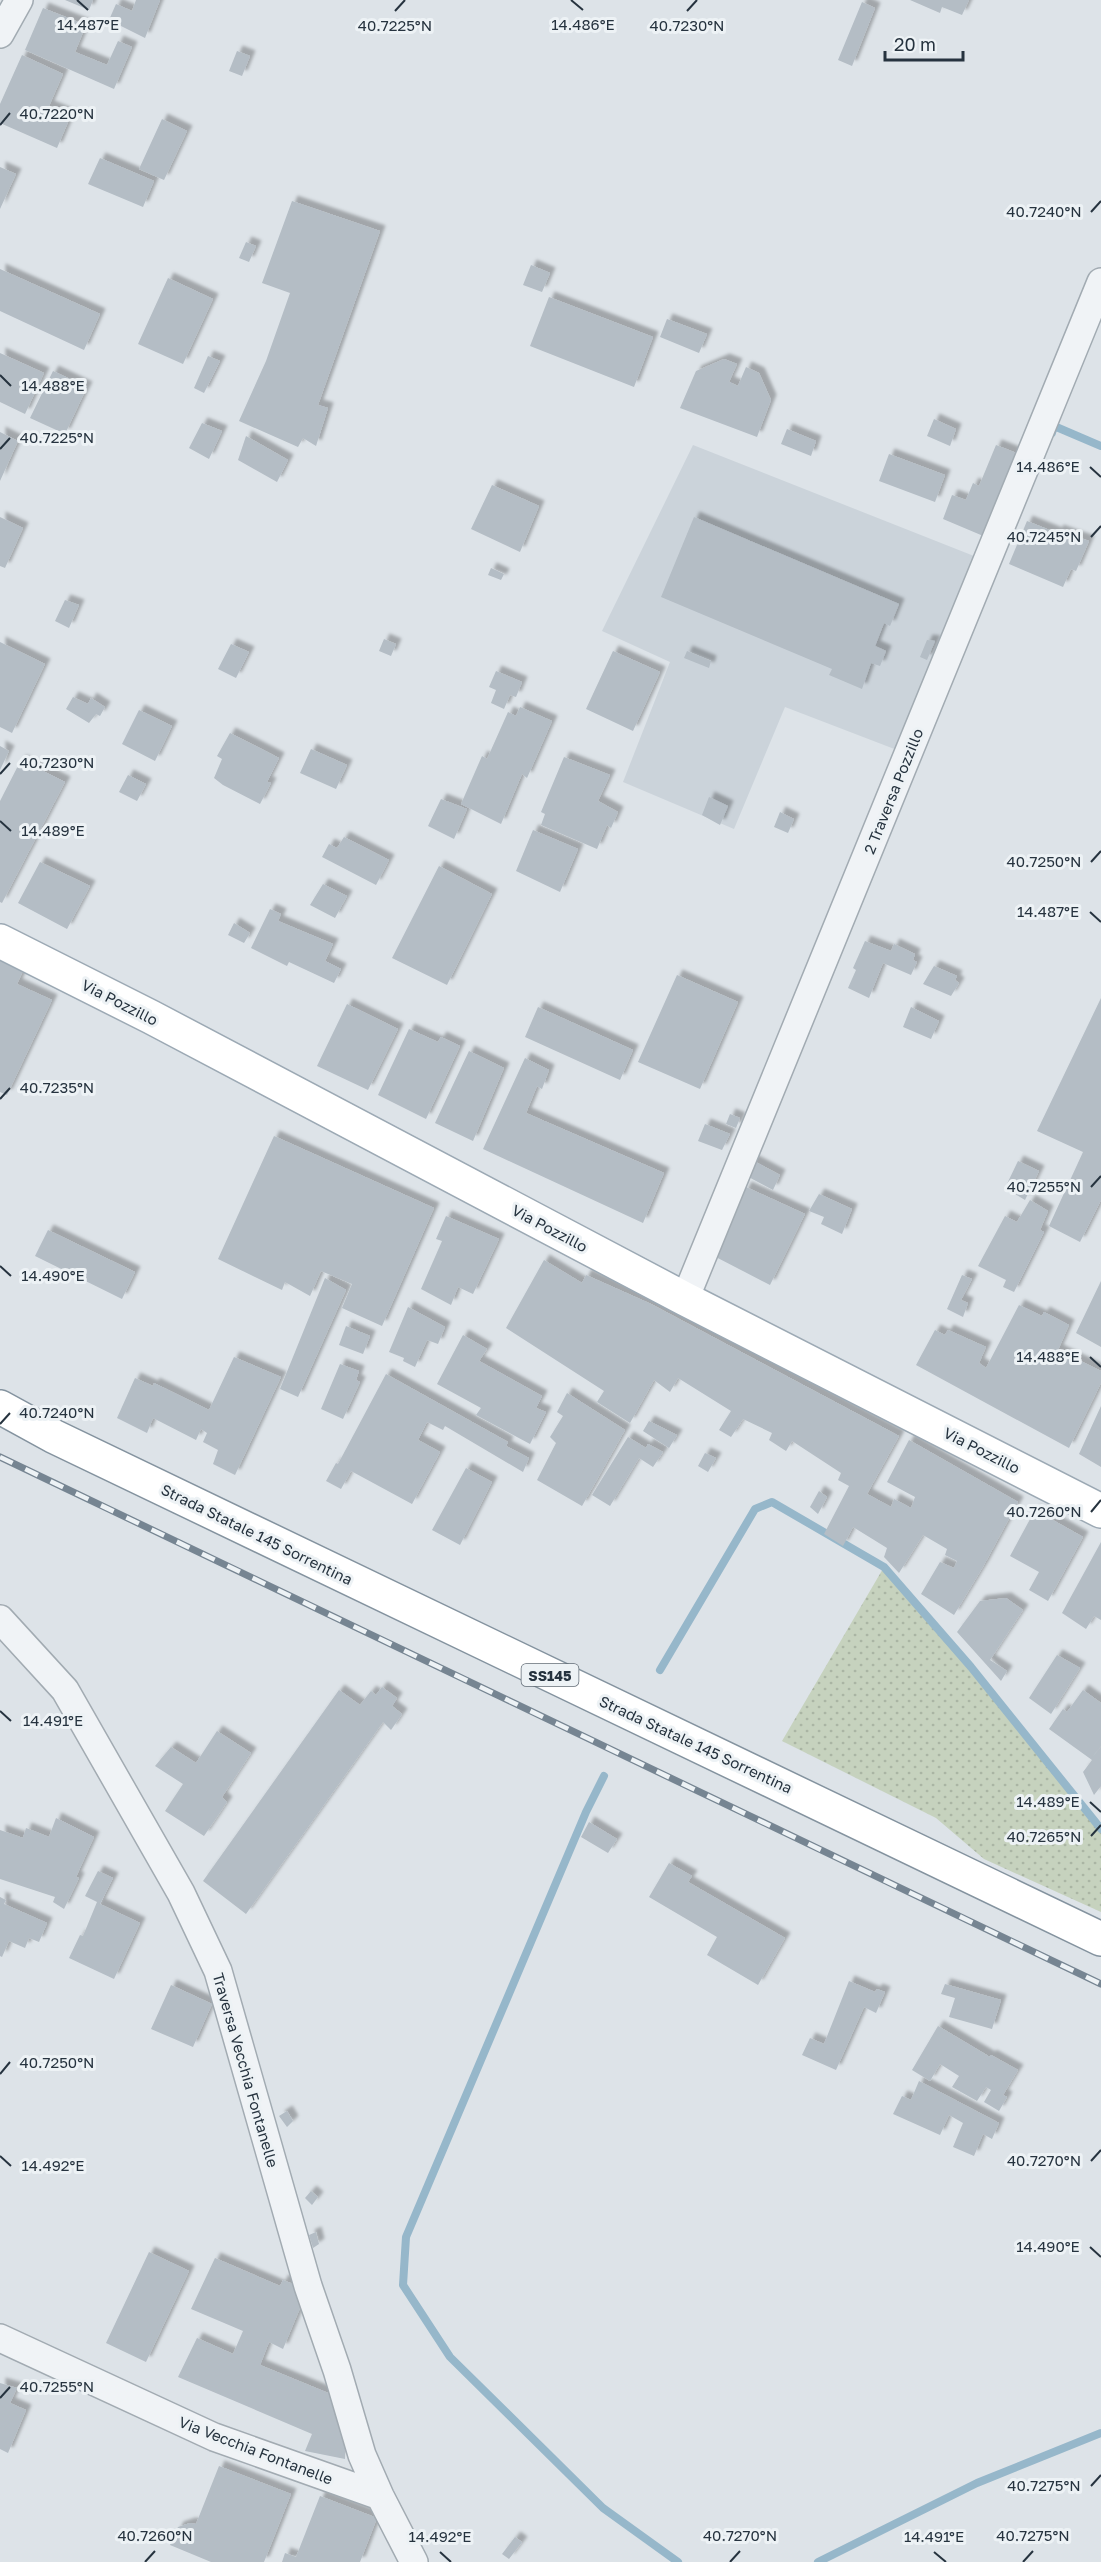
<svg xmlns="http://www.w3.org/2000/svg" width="1101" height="2562" viewBox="0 0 1101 2562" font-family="'Golos Text',sans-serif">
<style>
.built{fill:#cbd3da}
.green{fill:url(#green-dots)}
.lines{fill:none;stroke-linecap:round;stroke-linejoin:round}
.stream{stroke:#96b7ca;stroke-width:8}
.building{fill:#b4bdc5;filter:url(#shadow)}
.minor-casing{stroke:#a2abb2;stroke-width:30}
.major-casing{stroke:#9ca9b4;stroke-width:36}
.highway-casing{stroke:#84939f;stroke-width:36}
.minor{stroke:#f0f3f6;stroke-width:27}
.major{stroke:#fff;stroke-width:33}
.highway{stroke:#fff;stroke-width:33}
.rail-casing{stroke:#768592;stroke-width:7}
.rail{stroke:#edf2f5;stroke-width:4.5;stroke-dasharray:14;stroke-linecap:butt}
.ticks{fill:none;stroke:#26333f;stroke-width:2}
.labels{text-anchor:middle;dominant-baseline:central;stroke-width:6;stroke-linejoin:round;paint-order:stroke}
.shield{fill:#edf2f5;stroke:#626c76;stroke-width:1.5}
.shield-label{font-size:14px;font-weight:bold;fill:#26333f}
.street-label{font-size:15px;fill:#26333f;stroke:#edf2f5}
.ticks-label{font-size:15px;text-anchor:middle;fill:#26333f;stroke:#edf2f5;stroke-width:6;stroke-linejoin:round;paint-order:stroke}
</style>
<defs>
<pattern id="green-dots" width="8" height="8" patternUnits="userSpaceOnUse" patternTransform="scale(1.5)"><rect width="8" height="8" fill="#c6d2be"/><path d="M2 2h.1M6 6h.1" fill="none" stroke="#aab5a4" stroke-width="1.8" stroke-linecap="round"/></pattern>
<filter id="shadow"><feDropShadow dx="5.5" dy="-5.5" stdDeviation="1.5" flood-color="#0004"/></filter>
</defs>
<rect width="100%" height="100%" fill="#dde3e8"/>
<path class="built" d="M693,445l286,113 -82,192 -112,-43 -51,122 -111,-47 47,-120 -68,-31z"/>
<path class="green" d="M884,1567l87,100 130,162v83l-117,-53 -48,-41 -154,-77z"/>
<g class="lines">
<path class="stream" d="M1052,433l2,-7 47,20
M660,1670l95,-161 17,-7 112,65 87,100 130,162
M604,1776l-18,36 -180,425 -3,48 47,72 153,151 75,54
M818,2562l159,-79 124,-50"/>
</g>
<path class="building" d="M65,0h28l-4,10z
M136,0h24l-15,38 -36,-18 7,-16 16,7z
M910,0h59l-7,15 -20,-8 -2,6z
M862,2l13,6 -23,58 -14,-6z
M43,8l43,17 -11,27 32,13 11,-24 14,6 -18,42 -89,-39z
M237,51l13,5 -8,20 -13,-5z
M22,55l41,19 -14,32 22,9 -14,33 -57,-25v-19z
M162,119l25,12 -23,49 -25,-11z
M100,158l54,23 -11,26 -55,-23z
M0,167l16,7 -16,35z
M292,201l88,30 -62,174 10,3 -12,38 -13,-8 -5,9 -59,-26 27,-60 24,-68 -28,-10z
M246,242l10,4 -7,16 -10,-4z
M531,265l19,8 -8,19 -19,-7z
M0,269l100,45 -16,36 -84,-39z
M168,278l45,21 -30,65 -45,-20z
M549,297l104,40 -19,50 -104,-41z
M667,319l40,15 -8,19 -39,-16z
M0,353l44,20 -19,41 -25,-12z
M208,356l12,5 -16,32 -10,-5z
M724,359l13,5 -8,18 9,4 8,-19 13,6 12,27 -14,37 -77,-29 16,-37z
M53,371l34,16 -22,47 -35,-16z
M934,419l22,10 -6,17 -23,-10z
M202,423l20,8 -13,28 -20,-11z
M787,429l29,12 -5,15 -30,-12z
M0,432l18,9 -18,40z
M246,436l42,24 -11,22 -39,-22z
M996,445l23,9 -31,84 -45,-19 9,-24 14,5 7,-17 6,3z
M889,454l56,21 -10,27 -56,-21z
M492,485l47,21 -19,46 -49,-23z
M0,517l23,11 -18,40 -5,-2z
M694,517l205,87 -9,22 -6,-3 -9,23 11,5 -6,15 -9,-3 -9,26 -33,-14 3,-6 -171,-72z
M1027,521l30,12 1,-3 31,11 -13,30 -5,-2 -8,18 -54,-23z
M491,568l13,6 -3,6 -13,-5z
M65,600l14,5 -10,23 -14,-7z
M384,639l12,5 -5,12 -12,-5z
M927,640l8,1 -8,19 -7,-3z
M0,642l45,22 -33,69 -12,-6z
M231,644l18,8 -13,26 -18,-9z
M613,651l47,21 -27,59 -47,-22z
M687,651l24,10 -2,7 -25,-10z
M496,671l26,11 -6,15 -6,-2 -6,14 -13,-6 5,-13 -7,-3z
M73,697l15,7 3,-6 14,9 -5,9 -4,-2 -7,9 -23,-14z
M520,707l32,14 -25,57 -5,-4 -21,50 -40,-20 21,-48 5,3 21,-47 8,4z
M139,710l33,16 -17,35 -33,-17z
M230,733l49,25 -12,24 4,1 -11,21 -37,-19 -9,-7 8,-19 -5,-3z
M0,746l9,5 -9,19z
M311,749l36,16 -11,24 -36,-16z
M564,757l46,18 -12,26 20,11 -7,16 -4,-3 -10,24 -56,-24 4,-11 -4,-2z
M21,760l44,22 -63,121 -2,-1v-101z
M128,775l18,9 -9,17 -18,-9z
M709,797l19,9 -8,19 -18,-10z
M441,799l26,10 -13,30 -26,-13z
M780,812l14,7 -6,14 -14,-6z
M533,830l45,19 -18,43 -44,-21z
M344,837l45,23 -13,25 -54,-28 7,-13 8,4z
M40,862l50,24 -23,43 -49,-26z
M439,866l53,28 -45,91 -55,-27z
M323,884l24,12 -12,22 -25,-13z
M270,909l11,5 -3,7 55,23 -8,17 16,8 -7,14 -45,-21 -2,4 -36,-18z
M234,923l16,10 -6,10 -16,-8z
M865,941l26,10 3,-7 21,10 -2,6 4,2 -6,13 -28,-12 -14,35 -21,-10 8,-18 -3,-2z
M0,960l23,11 -6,13 35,16 -45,95 -7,-3z
M934,966l23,10 -2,4 4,3 -8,13 -28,-12z
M677,975l61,27 -38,87 -62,-27z
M1101,998v202l-21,42 -31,-16 34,-74 -46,-21z
M347,1004l51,25 -30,61 -51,-24z
M538,1007l95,43 -13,30 -95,-43z
M911,1007l28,14 -8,18 -28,-12z
M409,1029l29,13 3,-5 19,9 -34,73 -48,-24z
M469,1051l35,17 -31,73 -38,-18z
M525,1058l24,12 -7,19 -5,-3 -11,27 138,60 -21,50 -160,-74z
M730,1114l10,4 -4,10 -10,-4z
M705,1124l25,10 -8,16 -24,-9z
M274,1136l160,72 -52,118 -40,-18 10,-24 -31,-13 -11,25 -25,-14 -3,8 -64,-31z
M748,1158l32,17 -7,15 -32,-17z
M1018,1161l21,10 -14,29 -20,-12z
M746,1187l59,27 -35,71 -58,-30z
M819,1194l33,15 -10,25 -21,-10 3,-7 -15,-6z
M1030,1200l18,11 -8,19 4,2 -30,60 -11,-5 3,-7 -28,-14 27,-50 12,6z
M446,1216l53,23 -26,55 -15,-7 -7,18 -30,-16 21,-48 -6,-2z
M48,1230l87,42 -13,27 -87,-43z
M544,1260l38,23 4,-8 65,29 248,132 -32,58 24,13 3,-8 17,9 4,-11 -28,-15 22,-42 109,62 -34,63 -30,50 -33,-21 19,-32 14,6 3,-7 -12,-6 2,-6 -24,-14 -24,38 -15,-16 3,-9 -34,-21 -10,19 -19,-12 25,-48 -11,-6 3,-7 -49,-32 -6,10 -17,-11 3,-7 -29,-14 -12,18 -12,-7 12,-19 -53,-33 -8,14 -16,-12 -24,43 -33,-21 7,-11 -98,-63z
M962,1275l10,4 -11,21 7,3 -5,14 -16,-8z
M325,1278l21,12 -48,107 -18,-8z
M1101,1281v66l-25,-14z
M1019,1305l23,11 2,-4 25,13 -11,25 43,21v12l-32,65 -153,-83 19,-35 10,5 3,-5 38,17 -7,16 7,5z
M408,1307l37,20 -7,17 -11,-4 -12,27 -12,-6 1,-3 -15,-6z
M346,1326l24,10 -7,18 -24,-9z
M463,1335l24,14 -8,12 63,35 -6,12 10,4 -16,32 -54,-29 5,-7 -44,-24z
M234,1357l47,20 -46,98 -22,-11 5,-14 -15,-8 4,-9 -6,-4 -5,11 -43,-22 -6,15 -30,-15 18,-40 18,8 1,-3 55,27z
M340,1364l19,7 -3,9 4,2 -17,37 -22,-10z
M386,1374l122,68 -2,4 23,12 -6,14 -78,-46 -2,4 -16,-8 -9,18 22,12 -28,52 -61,-33 -10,18 -15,-8 10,-18 2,1z
M567,1393l58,37 -43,76 -45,-26 19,-37 -6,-6 13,-21 -6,-4z
M1101,1406v61l-22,-13z
M649,1421l28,14 -8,13 -26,-17z
M628,1437l18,11 2,-4 15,8 -10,15 -14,-9 -29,48 -18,-11z
M705,1453l11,5 -8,14 -10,-6z
M466,1468l26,14 -32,63 -28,-15z
M819,1491l8,6 -9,17 -8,-7z
M1035,1510l48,27 -35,64 -19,-11 10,-18 -29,-16z
M1101,1542v78l-7,-4 -8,13 -24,-16z
M1006,1598l17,12 -33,50 17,11 -6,10 -44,-49 23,-31z
M1057,1655l23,13 -29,46 -22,-16z
M382,1687l15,11 -5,8 10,8 -11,16 -8,-8 -137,192 -43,-33 136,-191 21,15 11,-14 5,4z
M1083,1690l18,13v43l-8,10 8,-9v39l-7,9 -11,-23 9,-12 -43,-31 14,-20 4,3z
M217,1731l34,22 -29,44 5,5 -23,34 -39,-25 18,-27 -28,-18 16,-19 25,16z
M56,1818l38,19 -18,40 3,1 -15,31 -11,-7 2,-5 -55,-18v-49l23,8 3,-10 23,9z
M589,1822l28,17 -9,14 -27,-16z
M669,1863l23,13 -4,6 97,56 -27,47 -51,-30 10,-18 -68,-40z
M98,1871l15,7 -13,26 40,19 -26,56 -45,-21 11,-23 3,1 14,-34 -12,-6z
M0,1897l6,3 -2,4 43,19 -8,19 -10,-4 -4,10 -16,-7 -7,16 -2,-1z
M849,1981l26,11 2,-3 8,3 -9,21 -12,-6 -28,63 -34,-15 8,-17 14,6z
M945,1984l56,16 -9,29 -43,-12 6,-19 -14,-4z
M171,1985l41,19 -19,43 -42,-18z
M938,2026l52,31 1,-2 27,15 -15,25 4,2 -8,14 -15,-9 7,-12 -5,-3 -9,14 -25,-14 7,-11 -19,-12 -10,17 -18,-11z
M919,2081l80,42 -7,16 -9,-5 -9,22 -21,-9 10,-24 -14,-8 -9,20 -47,-21 9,-18 9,4z
M287,2111l6,10 -6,6 -8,-11z
M311,2191l7,6 -6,8 -7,-7z
M316,2232l3,12 -6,4 -4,-13z
M149,2252l40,19 -43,91 -40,-19z
M215,2258l65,28 3,-6 15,6 -3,6 10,4 -22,53 -14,-7 -9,23 73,30 13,23 -1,41 -40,-8 7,-17 -134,-57 19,-39 36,16 10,-23 -52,-22z
M0,2383l17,5 -7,15 16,7 -18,43 -8,-4z
M219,2466l72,28 -27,68h-53l-41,-17 8,-18 12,-4 6,1z
M320,2496l57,22 -17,44h-78l3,-9 11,4z
M515,2537l7,5 -13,17 -7,-5z"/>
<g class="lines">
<g class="minor-casing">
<path id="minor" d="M0,34l19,-34
M685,1299l416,-1017
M0,1619l65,71 116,203 37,78 90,315 29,84 25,85 18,41 34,66
M0,2338l214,99 166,59"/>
</g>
<g class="major-casing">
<path id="major" d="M0,941l151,76 534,282 416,212"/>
</g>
<g class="highway-casing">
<path id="highway" d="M0,1407l53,29 1048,503"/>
</g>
<use href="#minor" class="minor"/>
<use href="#major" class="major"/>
<use href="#highway" class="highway"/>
<g class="rail-casing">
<path id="rail" d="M0,1457l1101,527"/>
</g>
<use href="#rail" class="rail"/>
</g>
<path class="ticks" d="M77,0l11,10M571,0l12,10M395,11l10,-11M687,11l10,-11M0,125l10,-12M1091,212l10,-11M0,375l11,11M0,449l10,-11M1090,467l11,10M1091,537l10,-11M0,774l10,-11M0,821l11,10M1091,862l10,-11M1090,912l11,10M0,1099l10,-11M1091,1187l10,-11M0,1266l11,10M1090,1357l11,10M0,1424l10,-11M1091,1512l10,-12M0,1711l11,10M1090,1802l11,10M1091,1836l10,-11M0,2074l10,-12M0,2156l11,10M1091,2161l10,-11M1090,2247l11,10M0,2398l10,-11M1091,2486l10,-11M440,2552l11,10M934,2552l12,10M145,2562l10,-11M730,2562l10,-11M1023,2562l10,-11"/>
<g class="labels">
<rect class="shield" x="521.5" y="1664" width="57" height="22" rx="4.5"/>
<g class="shield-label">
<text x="550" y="1675">SS145</text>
</g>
<g class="street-label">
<text transform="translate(893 791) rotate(-68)">2 Traversa Pozzillo</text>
<text transform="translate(120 1002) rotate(27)">Via Pozzillo</text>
<text transform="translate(550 1228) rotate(28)">Via Pozzillo</text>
<text transform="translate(982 1450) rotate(27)">Via Pozzillo</text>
<text transform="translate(257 1534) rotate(26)">Strada Statale 145 Sorrentina</text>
<text transform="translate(696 1744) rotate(25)">Strada Statale 145 Sorrentina</text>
<text transform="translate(246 2070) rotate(74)">Traversa Vecchia Fontanelle</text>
<text transform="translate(256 2450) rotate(21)">Via Vecchia Fontanelle</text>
</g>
</g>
<g class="ticks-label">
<text x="88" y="30">14.487°E</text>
<text x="583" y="30">14.486°E</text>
<text x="395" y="31">40.7225°N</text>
<text x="687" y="31">40.7230°N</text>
<text x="57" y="119">40.7220°N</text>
<text x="1044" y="217">40.7240°N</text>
<text x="53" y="391">14.488°E</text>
<text x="57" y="443">40.7225°N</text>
<text x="1048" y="472">14.486°E</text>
<text x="1044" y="542">40.7245°N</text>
<text x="57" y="768">40.7230°N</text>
<text x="53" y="836">14.489°E</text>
<text x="1044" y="867">40.7250°N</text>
<text x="1048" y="917">14.487°E</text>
<text x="57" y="1093">40.7235°N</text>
<text x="1044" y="1192">40.7255°N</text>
<text x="53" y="1281">14.490°E</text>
<text x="1048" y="1362">14.488°E</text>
<text x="57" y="1418">40.7240°N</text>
<text x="1044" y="1517">40.7260°N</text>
<text x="53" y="1726">14.491°E</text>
<text x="1048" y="1807">14.489°E</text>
<text x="1044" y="1842">40.7265°N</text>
<text x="57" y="2068">40.7250°N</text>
<text x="1044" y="2166">40.7270°N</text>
<text x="53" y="2171">14.492°E</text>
<text x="1048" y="2252">14.490°E</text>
<text x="57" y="2392">40.7255°N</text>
<text x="1044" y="2491">40.7275°N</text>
<text x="155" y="2541">40.7260°N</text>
<text x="740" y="2541">40.7270°N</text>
<text x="1033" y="2541">40.7275°N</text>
<text x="440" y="2542">14.492°E</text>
<text x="934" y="2542">14.491°E</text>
</g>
<path d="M885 51v9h78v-9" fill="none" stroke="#26333f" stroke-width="3"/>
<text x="894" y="51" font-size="18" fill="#26333f" stroke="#edf2f5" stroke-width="4.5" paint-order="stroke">20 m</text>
</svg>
